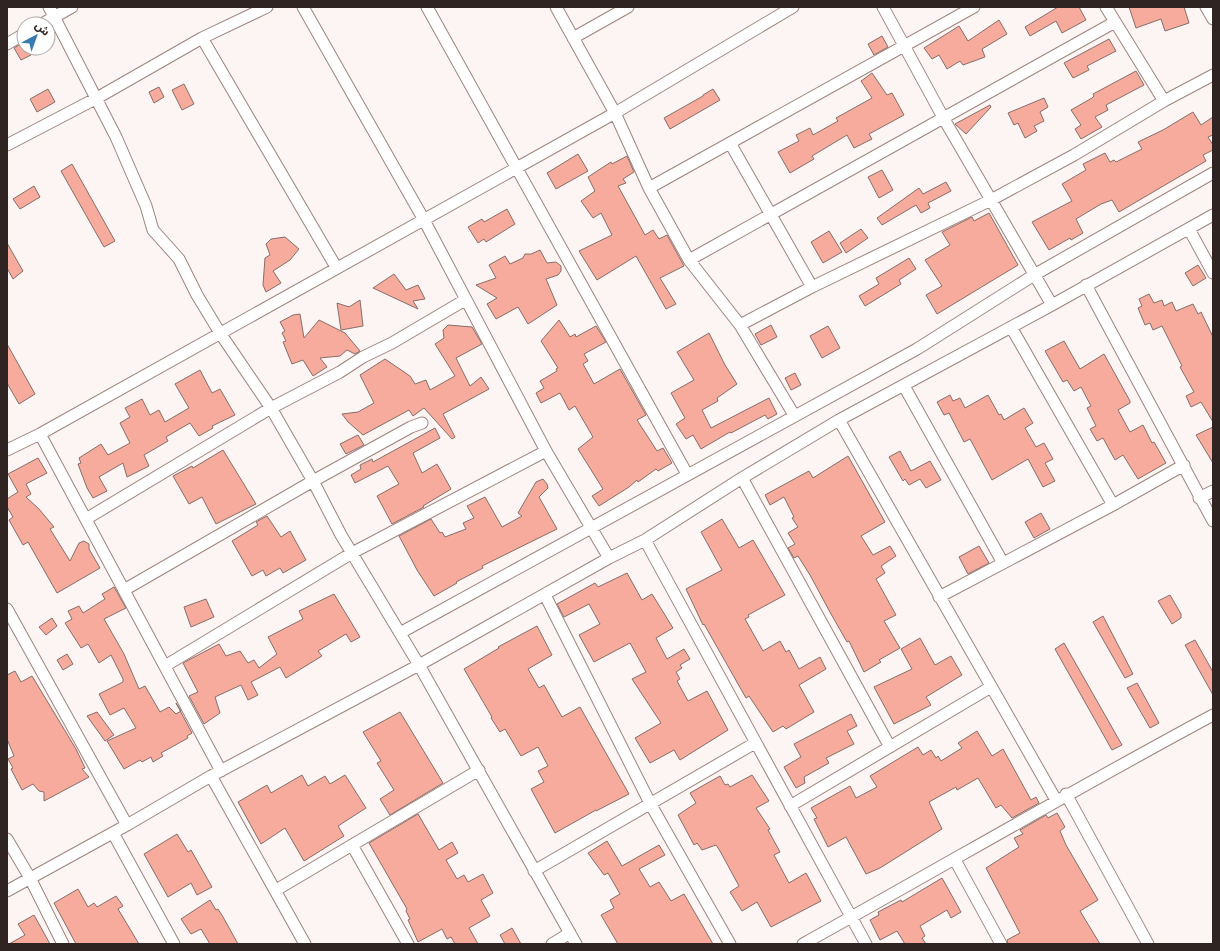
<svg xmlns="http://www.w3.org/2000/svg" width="1220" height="951" viewBox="0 0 1220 951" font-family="'Space Grotesk','Noto Sans Arabic',sans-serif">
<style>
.building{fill:#f6ab9d;stroke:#886d68}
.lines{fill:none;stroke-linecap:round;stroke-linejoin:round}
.minor-casing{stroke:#9e837d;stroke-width:13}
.minor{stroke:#fff;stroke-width:11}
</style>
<rect width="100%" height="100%" fill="#fcf5f4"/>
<path class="building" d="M1058,7h21l7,13 -24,13 -6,-12 -26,15 -5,-9z
M1129,7h55l5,16 -24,8 -4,-12 -25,9z
M999,20l8,14 -25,15 3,8 -22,8 -3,-4 -13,8 -8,-14 -7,4 -8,-11 35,-22 9,15z
M882,36l6,11 -14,8 -6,-11z
M1109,39l7,12 -29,15 2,4 -16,8 -9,-15z
M24,42v6h3l4,7 -10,5 -7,-12z
M1136,71l8,14 -38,20 2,5 -13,7 7,10 -21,12 -6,-10 6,-4 -10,-15 21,-12 2,-2 -1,-2z
M872,73l15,22 5,-2 12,22 -35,19 3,5 -18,9 -7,-13 -35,21 2,3 -24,14 -12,-21 21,-11 -3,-6 14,-7 3,7 25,-14 -2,-3 36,-20 -11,-17z
M184,84l10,20 -12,6 -10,-20z
M159,87l5,10 -10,6 -5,-11z
M48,89l7,13 -18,10 -7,-13z
M713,89l7,11 -50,29 -6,-11 39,-22v-1z
M1044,98l4,9 -8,5 4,9 -10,5 3,5 -12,7 -7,-15 -4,2 -6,-12z
M990,105l1,2 -25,27 -11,-10z
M1193,112l8,13 12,-8v18l-5,2 5,8v5l-10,5 3,6 -87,51 -7,-12 -11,4 -25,15 7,14 -12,7 -1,-2 -21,12 -17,-28 40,-21 -10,-17 24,-14 -3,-6 22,-11 5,9 4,-2 2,2 26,-13 -4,-7 25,-12z
M578,154l10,17 -32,18 -9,-16z
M627,156l7,16 -11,7 3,4 -8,3 27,49 8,-5 6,9 8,-4 17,31 -24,12 16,26 -10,5 -30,-53 -39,24 -18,-29 33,-16 -11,-22 -8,5 -12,-17 14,-10 -7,-14 23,-15 1,2z
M72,164l43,77 -11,6 -43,-76z
M882,170l11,20 -14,8 -11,-21z
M946,182l5,9 -23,12 2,5 -9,5 -5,-8 -34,20 -5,-7 42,-30 4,6z
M34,186l6,11 -20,12 -7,-10z
M507,209l8,15 -29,18 -2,-3 -6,4 -10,-16 14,-8 2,3z
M989,213l29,52 -81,49 -11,-19 16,-9 -17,-26 25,-15 -8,-13 30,-15 2,4z
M861,229l7,9 -22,15 -6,-10z
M829,231l13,21 -19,11 -12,-21z
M285,237l14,12 -9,11 -17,11 8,12 -15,9 -3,-7 2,-27 5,-3 -4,-11 5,-5z
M7,243l16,28 -10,8 -6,-11z
M540,250l7,13 9,-1 5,4v5l-3,4 -12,4 11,26 -29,19 -10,-17 -22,12 -9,-15 10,-6 -21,-13 20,-7 -7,-13 16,-9 5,8 13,-6 2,-4h6z
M909,258l7,11 -17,11 2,4 -36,22 -6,-10 20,-12 -3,-6z
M1198,265l8,13 -13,8 -8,-13z
M394,274l12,16 12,-5 7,14 -12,2 5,8 -45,-21z
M1149,294l5,9 8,-3 2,6 8,-4 4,9 17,-7 5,10 3,-2 12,25v85l-12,-20 -10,5 -5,-11 8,-4 -14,-25 2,-1 -20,-40 -9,4 -3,-7 -5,2 -7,-17 4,-2 -3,-7z
M360,300l3,26 -22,4 -4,-27 12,4z
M300,314l4,24 15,-18 26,13 15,18 -5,3 -8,-4 -7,6 -20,2 7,9 -14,9 -10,-16 -11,4 -9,-22 3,-1 -4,-8 3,-2 -5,-9 13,-7z
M559,320l11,17 5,-3 1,3 20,-11 10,16 -22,12 4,7 -5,3 11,20 26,-15 26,46 -9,5 20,31 6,-3 9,15 -14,8 -2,-2 -18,13 -1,-2 -8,7 -30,19 -7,-10 11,-7 -25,-40 15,-12 -18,-31 -6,4 -9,-17 -19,10 -5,-10 8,-5 -4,-7 17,-10 -1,-2 2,-1 -17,-27z
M448,325l24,2 10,17 -26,14 14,28 11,-9 8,12 -46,25 12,23 -3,2 -28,-31 -11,8 -4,-6 -46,25 -15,-13 -6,-8 16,-2 16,-9 -14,-28 25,-16 25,17 5,8 11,-4 4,10 25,-14 -20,-32 9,-6 -1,-8z
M771,325l6,12 -16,8 -6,-11z
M828,326l12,22 -18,10 -12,-22z
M709,333l16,32 12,19 -20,14 1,3 -16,9 9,18 58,-30 8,16 -9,5 -3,-4 -34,18 -1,-1 -29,17 -8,-14 -7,4 -10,-15 9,-6 -14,-25 23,-13 -17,-28z
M1064,341l16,28 24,-15 26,47v2l-12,7 12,22 13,-7 9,18 2,-1 12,21 -28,16 -15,-24 -8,5 -12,-22 -6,3 -7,-12 6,-3 -9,-18 4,-2 -10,-19 -7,4 -7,-11 -4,2 -18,-31z
M7,344l28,50 -16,10 -12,-21z
M200,370l12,23 8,-4 15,26 -23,11 1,2 -14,8 -9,-13 -24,14 2,4 -24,14 5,11 -22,11 -4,-14 -24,14 8,14 -14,7 -6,-10 -9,-24 3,-1 -2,-5 22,-14 7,11 22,-12 -10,-20 10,-6 -5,-9 17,-9 8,16 9,-5 6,12 24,-14 -14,-24z
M795,373l6,12 -10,5 -6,-12z
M950,395l3,6 7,-3 5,10 23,-13 11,20 2,-1 3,6 20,-12 9,15 -8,5 11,19 8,-4 9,16 -8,4 10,18 -12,6 -15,-28 -36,21 -22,-41 -6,3 -15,-29 -5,2 -7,-13z
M1213,427v36l-17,-28z
M435,428l5,10 -27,15 9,20 15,-9 14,25 -28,17 1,1 -32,17 -15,-28 22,-12 -11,-18 -33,17 -4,-8 10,-6 -1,-4 12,-6 1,3z
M358,435l6,10 -18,9 -6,-10z
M223,450l33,54 -40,20 -14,-27 -13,7 -16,-28 19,-10 1,2z
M900,451l11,20 19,-10 11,19 -15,8 -6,-9 -11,6 -4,-6 -2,2 -14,-24z
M848,456l37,66 -24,14 12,19 17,-9 6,10 -15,10 4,7 -9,6 20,36 -12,6 16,27 -21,12 2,2 -17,10 -15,-31 -2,1 -16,-28 -21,-39 -12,-19 -4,2 -6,-10 7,-4 -7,-11 10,-6 -6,-9 2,-1 -10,-20 -14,8 -5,-10 44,-24 4,7z
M38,458l9,15 -21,11 5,10 -5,3 13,12 15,18 -4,2 20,32 9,-18 5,-2 5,3v5l11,19 -43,25 -29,-51 -5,3 -14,-25 4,-3 -6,-10v-8l11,-7 -10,-18z
M543,479l4,5 1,4 -9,9 18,32 -75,37 1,2 -27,14 1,1 -23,13 -17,-26 -18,-34 32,-17 9,14 2,-1 3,5 21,-8 -3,-6 11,-5 -7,-12 18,-9 17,30 20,-11 -4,-3 18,-31z
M1041,513l9,16 -16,9 -9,-16z
M267,516l14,21 9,-6 16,29 -23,13 -3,-5 -14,8 -3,-6 -11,6 -20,-35 26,-16 -2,-3z
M722,519l17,29 14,-8 32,55 -37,20 1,2 -4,2 18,32 17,-10 6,11 3,-2 10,19 21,-12 6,12 -27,16 15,27 -28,17 -3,-3 -10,6 -24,-36 -3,2 -42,-74 -1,1 -17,-36 36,-19 -21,-38z
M979,546l10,17 -21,11 -9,-17z
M627,573l15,27 10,-6 21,34 -17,10 11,21 17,-10 6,10 -10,6 2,3 -6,4 4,7 -3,2 11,20 19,-10 21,39 -48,30 -6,-10 -24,13 -15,-25 26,-15 -29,-44 14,-7 -16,-29 -36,19 -15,-27 21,-11 -11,-20 -25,13 -7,-13 38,-21 3,4z
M114,587l12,21 -22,11 20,35 15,35 6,-3 15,26 9,-5 7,7 5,-3 -5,-8 16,30 -5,3 1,2 -27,15 2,3 -10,6 -2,-5 -9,5 -2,-2 -16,9 -17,-28 29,-13 -12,-20 -14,7 -11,-21 24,-12v-3l-12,-24 -12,8 -11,-19 -7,4 -16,-25 7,-4 -4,-8 11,-5 4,7 22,-14 -3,-5z
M334,594l26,43 -9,5 -5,-8 -28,17 4,5 -36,22 -6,-11 -29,15 7,13 -10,5 -7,-15 -26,12 5,16 -16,11 -15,-28 9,-4 -15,-29 36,-19 7,12 14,-5 8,12 6,-3 5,8 18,-14 -9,-17 35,-18 -4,-8z
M1170,595l11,19v4l-9,6 -14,-23z
M206,599l8,18 -23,10 -7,-20z
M1103,616l30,58 -8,4 -32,-56z
M52,618l5,8 -11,9 -7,-8z
M537,626l15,29 -24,14 11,19 5,-3 18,32 18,-10 49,87 -33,17v-1l-41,23 -24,-44 13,-7 -6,-11 10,-5 -10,-19 -17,9 -16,-27 -5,3 -9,-14 1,-1 -28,-48 35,-21 -1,-1z
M920,638l15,27 16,-9 11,19 -36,22 5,8 -37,19 -20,-37 38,-18 -11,-20z
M1195,640l18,32v23l-28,-50z
M1064,643l58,102 -10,5 -57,-101z
M67,654l6,10 -10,6 -6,-10z
M15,671l6,11 11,-6 44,73 9,19 -3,1 7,8 -45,24v-9l-5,-1 -6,-7 -11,6 -11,-21 2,-1 -5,-9 6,-3 -7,-17v-64z
M1137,683l22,40 -9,5 -23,-40z
M97,712l17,23 -9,6 -18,-25z
M400,712l43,71 -53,32 -10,-16 14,-9 -17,-27 4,-2 -18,-29z
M851,714l6,12 -10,5 7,13 -28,14 3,5 -25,14 1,6 -9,5 -12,-21 17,-10 -7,-13z
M977,731l15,25 11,-7 28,51 5,-3 3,6 -27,15 -11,-13 -5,3 -18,-30 -21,12 -1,-3 -27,15 13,27 -62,39 -14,6 -20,-37 -18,10 -14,-28 3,-1 -6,-10 39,-22 6,12 21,-11 -7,-11 48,-29 5,8 8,-5 5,8 2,-2 3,5 21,-13 -4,-5z
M302,775l6,11 17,-10 5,8 15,-9 21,33 -28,18 6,10 -40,25 -19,-33 -24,16 -23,-42 29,-17 4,8z
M752,775l17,26 -13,7 14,21 -2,1 12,22 -6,3 15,28 17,-10 15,28 -50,26 -14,-25 -15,9 -12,-19 9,-6 -19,-35 -4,-6 -14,5 -5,-7 -3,2 -16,-30 18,-12 -6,-10 14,-8 16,-9 5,9 3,-1 2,3z
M1057,813l8,14 -5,4 6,14 32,55 -18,11 20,33h-92l-1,-4 13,-7 -34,-65 33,-21 -5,-9 9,-4 -3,-4 26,-15 2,3z
M418,814l21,36 13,-8 6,11 -12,7 11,19 7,-4 4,7 15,-8 10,19 -12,7 9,16 -21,12 9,16h-23l-4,-7 -4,2 -5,-10 -24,13 -10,-22 2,-1 -4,-8 1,-2 -38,-66z
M177,834l11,18 3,-2 21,37 -15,8 -6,-12 -23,14 -24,-43z
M607,841l15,25 37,-21 6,10 -26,14 11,18 9,-5 12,19 13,-7 29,50h-95l-17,-29 13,-7 -4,-8 10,-6 -12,-21 -4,2 -16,-22z
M942,878l19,34 -10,6 -4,-8 -27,16 5,10 -3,2 4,6h-21l-8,-13 -17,9 -10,-20 9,-5 -1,-3 23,-12 1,2z
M78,889l10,18 6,-4 3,4 19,-11 7,10 -5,3 21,35h-63l-22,-41z
M210,900l6,10 2,-1 5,8 15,27h-28l-9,-15 -10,5 -10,-15z
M34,915l16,29h-41l16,-9 -7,-11z
M512,928l9,16h-16l-5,-9z"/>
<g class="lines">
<g class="minor-casing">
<path id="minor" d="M49,7l67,130 30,69 7,24 26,29 18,36 23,38 51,75 42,73 28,54 78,130 157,279
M303,7l121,213 122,231 63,107
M427,7l260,467
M556,7l59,106 34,75 40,72 51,65 54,90
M883,7l61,112 108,186
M1106,7l58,94
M1206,7l7,12
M42,24l30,-17
M202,38l134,229
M573,38l55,-31
M7,44l17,-10
M730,143l82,144
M7,145l90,-47 105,-60 65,-31
M649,188l325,-181
M1189,229l24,44
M689,260l426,-238
M1086,285l127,236
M740,325l72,-38 179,-87 83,-45 90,-54 49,-26
M1011,327l102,178
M904,386l99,177
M839,420l217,380
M40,434l181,337
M7,450l33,-16 575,-321 178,-106
M742,478l148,269
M1199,498l14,-7
M86,519l185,-111 69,-36 23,-15 29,-14 73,-43
M645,540l221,404
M124,590l189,-109 98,-54 11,-4
M545,595l106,210 79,139
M939,597l174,-92 71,-40
M7,609l120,216
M400,633l517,-284 117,-74 179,-102
M165,666l187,-113 194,-102
M211,776l94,168
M1066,794l82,150
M790,806l201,-119
M113,833l61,111
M7,839l23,39 33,66
M352,845l56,99
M955,860l46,84
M534,871l221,-128
M276,890l203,-120
M7,891l120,-66 84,-49 208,-111 190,-107 36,-18 97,-62 97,-58 213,-115 161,-90
M552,944l18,-11
M803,944c137,-76 272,-155 410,-229"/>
</g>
<use href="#minor" class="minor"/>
</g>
<rect width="1220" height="951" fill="none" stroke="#302422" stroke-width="16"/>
<g transform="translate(36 36) rotate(41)"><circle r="19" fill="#ffffff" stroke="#aca7a7"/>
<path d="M0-3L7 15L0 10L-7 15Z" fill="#377bb1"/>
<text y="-6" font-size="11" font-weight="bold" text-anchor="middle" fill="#302422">ش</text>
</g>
</svg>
